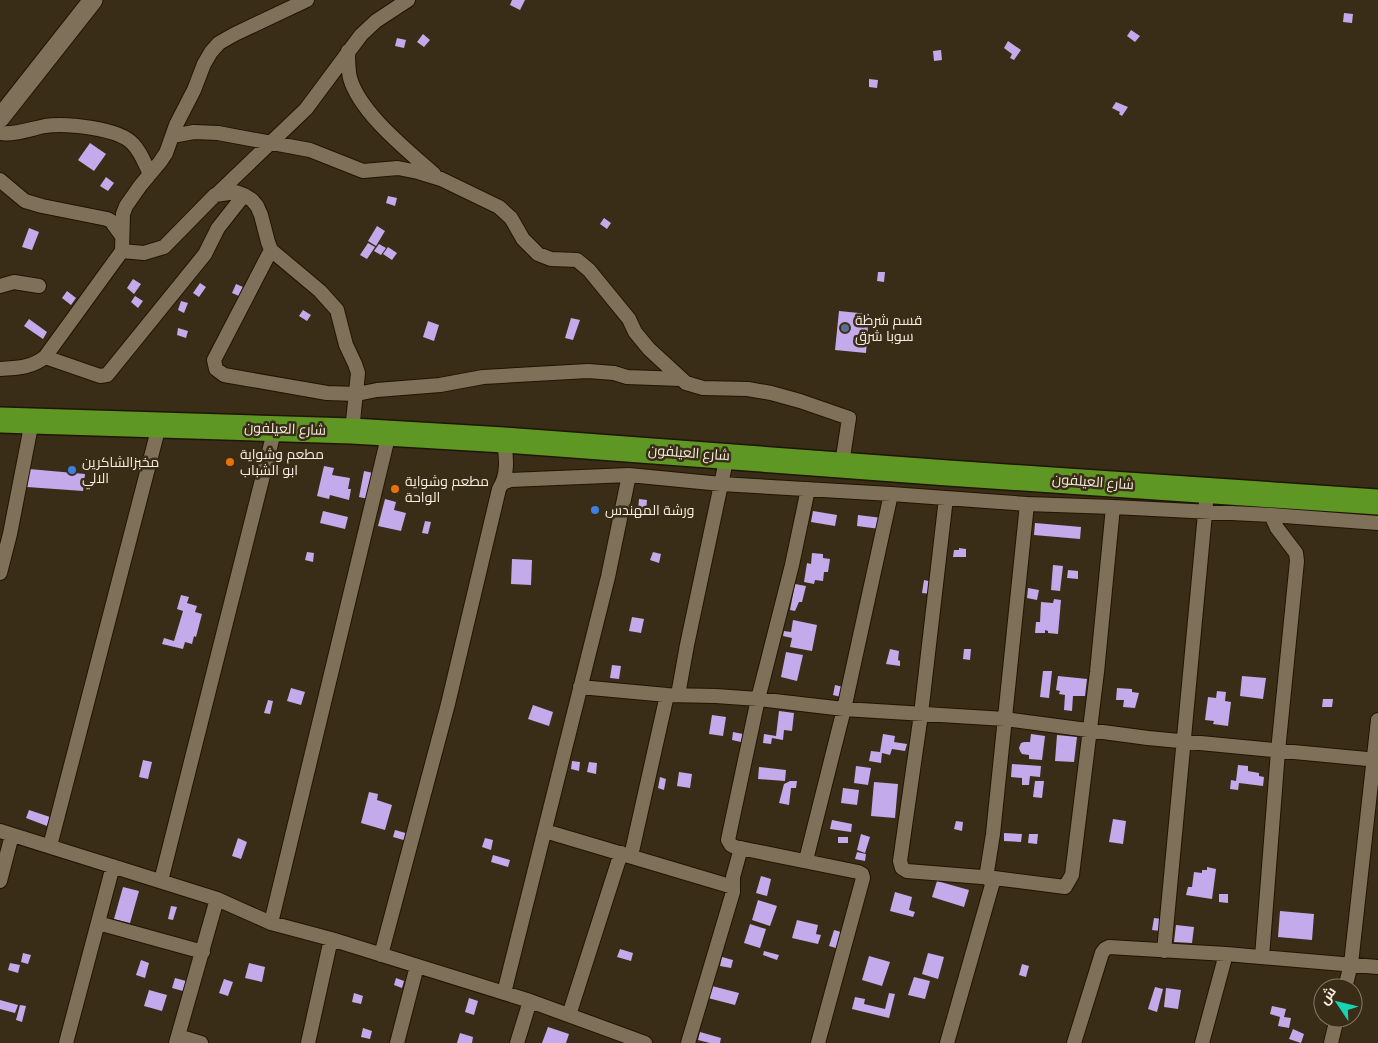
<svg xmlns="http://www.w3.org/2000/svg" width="1378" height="1043" viewBox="0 0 1378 1043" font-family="'Times New Roman',Cairo,serif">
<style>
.building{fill:#c3aaeb}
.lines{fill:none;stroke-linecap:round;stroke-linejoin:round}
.street-casing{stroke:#211502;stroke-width:16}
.secondary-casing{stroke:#211502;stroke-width:21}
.highway-casing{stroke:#211502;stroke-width:28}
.street{stroke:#7f7059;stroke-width:14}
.secondary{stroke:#7f7059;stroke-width:19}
.highway{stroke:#5f9725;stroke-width:25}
.service-dot{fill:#5c6f8a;stroke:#3a2d17;stroke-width:2}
.food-dot{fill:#e8710a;stroke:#3a2d17;stroke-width:2}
.shop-dot{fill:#3f7fe0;stroke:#3a2d17;stroke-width:2}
.labels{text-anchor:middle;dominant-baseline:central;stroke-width:5;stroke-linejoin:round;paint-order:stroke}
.poi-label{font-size:14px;fill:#f6ede0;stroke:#3a2d17;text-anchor:start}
.street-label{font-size:14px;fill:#f6ede0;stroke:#3a2d17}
</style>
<rect width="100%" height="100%" fill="#3a2d17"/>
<path class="building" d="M512,0h13l-5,10 -10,-5z
M1344,13l9,1 -1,9 -9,-1z
M1131,30l9,6 -5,6 -8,-6z
M423,34l7,6 -6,7 -7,-5z
M397,38l9,2 -2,8 -9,-2z
M1008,41l13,9 -7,10 -4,-2 2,-4 -8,-6z
M941,50l1,10 -8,1 -1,-10z
M869,79l9,1 -1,8 -8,-1z
M1116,102l12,5 -6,9 -3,-2 1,-2 -8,-4z
M90,143l16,11 -12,17 -16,-11z
M106,177l8,6 -6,8 -8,-5z
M388,196l9,2 -2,8 -9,-3z
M604,218l7,5 -4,6 -7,-5z
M377,226l8,5 -9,15 -8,-5z
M29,228l10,4 -7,18 -10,-3z
M368,243l7,4 -8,12 -7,-4z
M379,244l7,4 -5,7 -7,-4z
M388,247l9,6 -5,7 -9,-6z
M878,272h7l-1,10 -7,-1z
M133,279l8,5 -7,10 -7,-6z
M200,283l6,4 -7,10 -6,-4z
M236,284l7,3 -4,9 -7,-3z
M67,291l9,7 -5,7 -9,-7z
M135,296l8,5 -5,7 -7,-6z
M181,301l7,2 -4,10 -6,-3z
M303,310l8,5 -4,6 -8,-5z
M839,311l30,3 -3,39 -31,-3z
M571,318l9,2 -7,20 -8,-2z
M29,319l18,13 -4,7 -19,-13z
M428,321l11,4 -5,16 -11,-4z
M178,328l10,3 -2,7 -9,-3z
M324,466l10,2 -2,7 18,3 -2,11h3l-2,11 -19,-5 -1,4 -12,-3z
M29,469l56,5 -2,17 -56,-4z
M364,471l9,2 -5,26 -9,-2z
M385,499l11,3 -2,8 12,3 -5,18 -23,-5z
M639,499l8,1 -1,12 -8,-1z
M323,511l25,6 -3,12 -25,-6z
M813,511l24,4 -2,11 -24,-4z
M858,515l24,3 -2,11 -23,-3z
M425,521l6,1 -3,12 -6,-1z
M1035,523l46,4 -1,12 -46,-4z
M959,548l7,1v8h-13l1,-7h5z
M307,552l7,1 -1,9 -8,-2z
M653,552l8,2 -2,9 -9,-3z
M812,553l11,1v4l7,1 -2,13h-4l-1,9 -8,-1 -1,4 -10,-2 3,-19 4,1z
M512,559l20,1 -1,25 -20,-1z
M1053,565l10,1 -3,25 -9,-1z
M1068,570l10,1v8l-11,-1z
M924,580l9,2 -2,12 -9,-1z
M795,584l11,2 -4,16h-3l-4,9 -5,-1z
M1028,588l11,2 -2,10 -10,-2z
M181,595l8,2 -2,6 10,3 -2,6 7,2 -6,23 -2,-1 -2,8 -7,-2 -2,7 -21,-5 2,-6 10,3 9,-30 -6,-2z
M1054,599l7,1 -3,34 -10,-1v-2l-3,-1v3h-10l1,-11h4l1,-20 12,1z
M632,617l12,2 -3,14 -12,-2z
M793,620l24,5 -5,26 -22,-4 2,-9 -9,-2 1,-5 7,1z
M890,649l9,2 -1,9 2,1v5l-14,-2z
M964,649h7l-1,11 -7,-1z
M786,652l17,3 -6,26 -16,-4z
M612,665l9,1 -2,13 -9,-1z
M1043,671h9l-3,27 -9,-1z
M1058,676l29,3 -2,17h-12l-1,15 -8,-1 1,-15 -6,-1 1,-3 -4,-1z
M1242,676l24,2 -3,21 -23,-3z
M835,685l8,2 -2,10 -8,-2z
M291,688l14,4 -4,13 -14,-4z
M1117,688l15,1v3l7,1 -4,15 -12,-1 1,-7h-8z
M1217,691l9,1 -1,9 6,1 -3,24 -15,-2 1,-3 -9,-1 3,-23 8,1z
M1323,699h10l-1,8h-10z
M268,700l5,1 -3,13 -6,-1z
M533,705l20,7 -4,14 -21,-7z
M779,711l15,2 -2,18 -8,-1 -1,10 -11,-2 -1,6 -8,-1 1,-9 12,2z
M712,715l14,2 -3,19 -14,-2z
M733,732l10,2 -2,8 -9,-2z
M883,734l12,2 -1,6 13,2 -2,7 -13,-2 -2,6 -8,-2 -1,10 -12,-2 2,-10 9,1z
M1031,734l14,2 -3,24 -13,-1v-4l-7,-1 -2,-3 -1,-3 2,-5 3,-1h6z
M1057,735l20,2 -3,25 -19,-1z
M143,760l9,2 -4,17 -9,-2z
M572,761l8,1 -1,9 -8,-2z
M589,762l8,1 -1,11 -9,-2z
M1012,764l29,2 -1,11 -10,-1 -1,9h-7v-7l-11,-1z
M1238,765l10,1v5l11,2v3l5,1 -1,9 -24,-3 -1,7 -8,-1 1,-9 5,1z
M856,766l15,2 -3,17 -14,-2z
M759,767l27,3 -1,11 -27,-2z
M679,772l13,2 -2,14 -13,-2z
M660,777l6,2 -2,11 -6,-2z
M790,781h7l-1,7h-5l-2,17 -10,-2 5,-19z
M1035,781h9l-2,17 -9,-1z
M874,782l24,2 -3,34 -24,-2z
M843,788l16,2 -2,15 -16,-2z
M369,792l9,2 -1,6 15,5 -7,25 -24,-7z
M29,810l21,7 -3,9 -21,-8z
M1113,819l13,2 -3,23 -14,-2z
M832,820l20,4 -1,8 -21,-3z
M956,821l7,1 -1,9 -8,-2z
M395,830l14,4 -2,7 -14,-4z
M1004,833l18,1 -1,8 -17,-1z
M861,834l9,3 -5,16 -8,-3z
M1029,834h9l-1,10 -9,-1z
M838,837h10v6h-10z
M238,838l9,4 -6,17 -9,-3z
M485,838l8,2 -2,10 -9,-3z
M857,852l9,2 -1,7 -10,-2z
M493,855l17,5 -2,7 -17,-5z
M1207,867l9,2 -4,30 -26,-4 2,-8h4l2,-15 8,1v-3h5z
M761,876l10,3 -4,17 -11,-3z
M937,881l32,9 -5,17 -32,-10z
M123,887l16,4 -9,32 -16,-4z
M895,892l17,5 -3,13 6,2 -2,5 -23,-6z
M1219,894h9v9l-9,-1z
M758,900l19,6 -7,20 -18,-6z
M171,906l6,1 -4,13 -5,-1z
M1280,911l34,3 -2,26 -34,-3z
M1154,918l8,1 -2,12 -8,-1z
M797,920l21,5 -2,9 5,1 -3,9 -26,-6z
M750,924l16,5 -6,19 -16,-5z
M1176,925l18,2 -2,16 -18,-1z
M834,930l7,2 -5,16 -7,-2z
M620,949l13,4 -2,8 -14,-4z
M764,951l15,4 -2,5 -14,-5z
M23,953l8,2 -3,9 -7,-2z
M928,953l16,4 -6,22 -16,-5z
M869,956l21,6 -8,24 -20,-6z
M722,957l11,3 -2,8 -11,-2z
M141,960l8,3 -4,15 -9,-3z
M10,963l10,2 -2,8 -10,-3z
M249,963l16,4 -3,15 -17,-4z
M1022,964l7,2 -3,11 -7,-2z
M914,977l16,4 -5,18 -17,-4z
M175,978l11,3 -3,10 -11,-3z
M396,978l8,3 -2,7 -8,-3z
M224,979l9,3 -5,14 -9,-3z
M712,986l27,7 -4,12 -27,-7z
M1155,987l8,2 -6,23 -9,-3z
M1166,988l15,2 -3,19 -14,-2z
M149,990l18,5 -5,16 -18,-5z
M354,993l9,3 -2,8 -9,-2z
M889,993l6,1 -6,24 -37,-9 3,-12 10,2 -1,5 21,5z
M469,998l9,3 -4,14 -9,-3z
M0,1000l18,5 -3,8 -15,-4z
M20,1005l6,1 -4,16 -6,-2z
M1272,1006l14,3 -2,8 7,1 -2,10 -11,-2 2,-9 -10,-3z
M548,1027l21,7 -3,9h-24z
M363,1028l9,3 -2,8 -9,-2z
M1293,1029l11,5 -3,9 -12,-4z
M700,1032l21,6 -1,5h-10l-12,-3z
M460,1033l13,4 -1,6h-15z"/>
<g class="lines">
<g class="street-casing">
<path id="street" d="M348,51c0,9 0,18 2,27 10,35 57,72 84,96
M0,133c15,2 30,-4 45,-7 21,-3 74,2 88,18 8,8 12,20 17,30
M172,136l22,-4 24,1 92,17 53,21 35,-3 20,4 23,7 58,28 12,11 12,21 15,15 13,5 26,1 12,10 40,49 6,13 14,17 37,34 17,5 45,1 23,4 29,8 49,17 -7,46
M0,180l25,21 17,5 65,13 4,2 11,15
M216,195l90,-86 55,-74 15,-14 32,-21
M271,250l-57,110 2,9 8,6 103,18 30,1 20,-4 63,-5 43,-8 105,-6 26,2 13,4 54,2
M122,251l1,-37 3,-8 14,-20 20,-24 6,-9 10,-28 18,-35 10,-26 7,-12 8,-9 16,-9 72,-34
M0,286l14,-4 25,4
M45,357l55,19 7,-1 98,-121 13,-26 26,-33
M0,369c17,-1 31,-1 45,-12l77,-106 22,2 20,-6 51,-52 21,-3 8,3 8,5 5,6 4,9 7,27 3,8 49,41 17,19 9,35 9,19 3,9 -6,58
M503,483l7,-3 119,-5 92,9 170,10 136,10 86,3 158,8 107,8
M808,489l-16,76 -34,134 -30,141 3,5 4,2 123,25 4,2 1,4 -45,165
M946,498l-25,216 -21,147 2,7 5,3 87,7 71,9 7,-12 25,-203 16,-165
M0,573l10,-39 22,-113
M580,687l87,8 49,1 42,3 86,10 161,10 143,19 230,22
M678,695l9,-50 40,-189
M0,831l217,68 54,24 60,16 199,62 115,42
M545,831l188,56
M50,846l109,-420
M631,856l36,-161
M806,860l38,-151 47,-215
M986,878l7,-44 34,-330
M0,881l12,-46
M161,881l114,-453
M98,923l105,29
M271,923l118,-490
M1164,951l42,-448
M381,955l67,-251 51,-215c10,-16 7,-32 5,-49
M1262,957l16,-206 19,-190 -1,-8 -19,-25 -6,-13
M1345,988l6,-24 27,-244
M504,993l104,-416 21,-102
M569,1015l52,-162
M178,1036l23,7
M66,1043l47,-177
M176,1043l41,-144
M308,1043l23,-104
M397,1043l20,-77
M517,1043l13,-42
M688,1043l42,-141 3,-10v-15l8,-29
M947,1043l47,-165
M1074,1043l28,-90 3,-4 4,-2 117,7 152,13
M1202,1043l24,-89
M1331,1043l6,-25"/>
</g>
<g class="secondary-casing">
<path id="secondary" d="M0,118l93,-118"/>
</g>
<g class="highway-casing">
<path id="highway" d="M0,420l352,11 152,9 444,33 430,29"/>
</g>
<use href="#street" class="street"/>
<use href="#secondary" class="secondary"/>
<use href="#highway" class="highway"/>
</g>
<circle class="service-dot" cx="845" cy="328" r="5"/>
<g class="food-dot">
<circle cx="230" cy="462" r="5"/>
<circle cx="395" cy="489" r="5"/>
</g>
<g class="shop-dot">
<circle cx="72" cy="470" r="5"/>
<circle cx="595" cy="510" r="5"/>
</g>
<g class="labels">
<g class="poi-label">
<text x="855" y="320">قسم شرطة<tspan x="855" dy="16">سوبا شرق</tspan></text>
<text x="240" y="454">مطعم وشواية<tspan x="240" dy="16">ابو الشباب</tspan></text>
<text x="82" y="462">مخبزالشاكرين<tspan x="82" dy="16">الالي</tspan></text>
<text x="405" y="481">مطعم وشواية<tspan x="405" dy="16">الواحة</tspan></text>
<text x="605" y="510">ورشة المهندس</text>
</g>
<g class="street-label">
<text transform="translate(285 429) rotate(2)">شارع العيلفون</text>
<text transform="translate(689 453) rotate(4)">شارع العيلفون</text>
<text transform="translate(1093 482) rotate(4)">شارع العيلفون</text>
</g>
</g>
<g transform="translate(1338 1003) rotate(305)"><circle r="24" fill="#3a2d17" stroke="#857a67"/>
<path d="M0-4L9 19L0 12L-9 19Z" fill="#17d5b2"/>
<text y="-8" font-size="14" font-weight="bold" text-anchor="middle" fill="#f6ede0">ش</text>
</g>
</svg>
